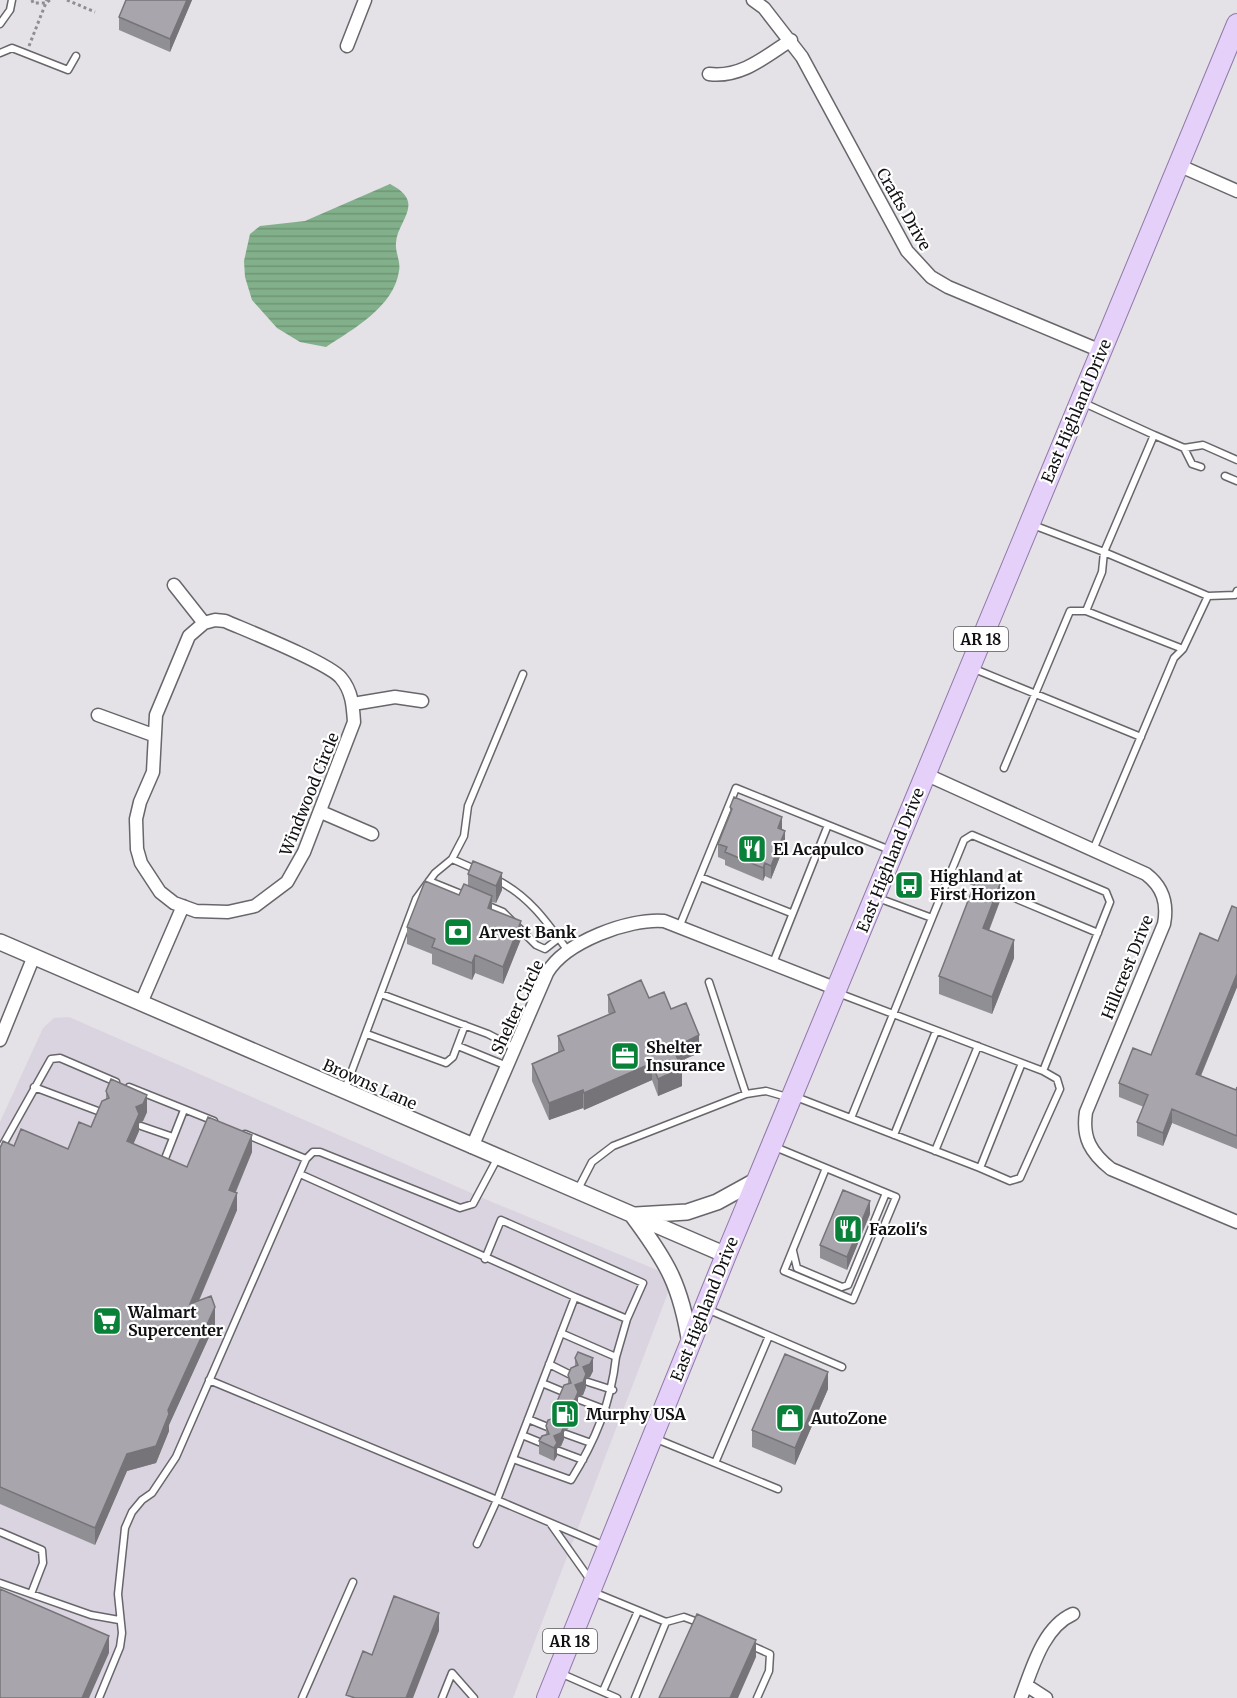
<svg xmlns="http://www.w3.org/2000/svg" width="1237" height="1698" viewBox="0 0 1237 1698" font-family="Merriweather,serif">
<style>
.built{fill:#dad4e1}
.water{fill:url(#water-rules)}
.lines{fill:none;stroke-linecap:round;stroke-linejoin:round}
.service-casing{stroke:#68666b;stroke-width:9}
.minor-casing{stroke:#68666b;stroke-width:15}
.tertiary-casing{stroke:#68666b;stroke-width:18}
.primary-casing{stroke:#8f79a7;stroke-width:22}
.path{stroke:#908e93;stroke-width:3;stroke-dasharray:3 3;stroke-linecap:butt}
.service{stroke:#fff;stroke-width:6}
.minor{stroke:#fff;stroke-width:12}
.tertiary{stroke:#fff;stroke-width:15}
.primary{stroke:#e5d0fa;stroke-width:20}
.wall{fill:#908f94}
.shaded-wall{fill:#767478}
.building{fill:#a8a6ac;stroke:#767478;stroke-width:1.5}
.labels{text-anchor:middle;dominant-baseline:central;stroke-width:4.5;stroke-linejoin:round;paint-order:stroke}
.shield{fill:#fff;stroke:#58585a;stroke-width:1.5}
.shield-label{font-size:15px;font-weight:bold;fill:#111013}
.street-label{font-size:16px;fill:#111013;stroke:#fff}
.poi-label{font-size:16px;font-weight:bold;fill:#111013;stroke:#fff;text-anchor:start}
</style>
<defs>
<pattern id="water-rules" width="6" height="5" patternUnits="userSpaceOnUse" patternTransform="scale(1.5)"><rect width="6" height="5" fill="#82b08a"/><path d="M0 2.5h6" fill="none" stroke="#6f9676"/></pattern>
</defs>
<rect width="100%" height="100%" fill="#e4e1e7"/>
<path class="built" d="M69,1017l423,185 182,75 -161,421h-513v-576l43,-94 11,-10z"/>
<path class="water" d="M390,184c37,19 7,36 6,59 -1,9 5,19 3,28 -5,36 -46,58 -73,76l-26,-5 -23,-14 -25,-28 -7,-23 -1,-16 6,-27 10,-8 45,-5z"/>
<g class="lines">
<g class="service-casing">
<path id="service" d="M0,24l10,-14 2,-10
M0,53l12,-5 56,22 8,-14
M1154,435l30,13 19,-3 34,15
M1184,448l8,16 9,3
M1225,476l12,5
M1033,525l71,27 50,-117 -70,-32
M1104,552l104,44 -25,53 -97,-38 16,-39z
M1208,596l27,-1 2,-4
M972,668l169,69
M1004,768l66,-157h16
M1093,850l81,-192 9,-9
M452,859l12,-23 4,-30 55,-132
M951,871l30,13
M700,877l91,36
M497,880c32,16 50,42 71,71
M429,881l37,15
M993,889l105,44
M486,905l17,7 33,33 9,4 14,-11
M680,925l56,-137 92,37
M773,963l55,-138 62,25
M709,982l37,112
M838,993l205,78 67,-169 -4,-10 -134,-57 -8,5 -32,78 -54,-20
M381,994l107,40 27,14
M367,1034l79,29 7,-6 12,-32
M458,1046l49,20
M1022,1063l-42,105 30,13 10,-3 40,-89 -3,-10 -14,-8
M34,1087l69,26
M129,1087l85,34
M345,1089l71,-190 19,-26 17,-14 25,11
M796,1097l184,71
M851,1118l81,-200
M141,1126l32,11
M245,1134l61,25
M894,1135l42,-104
M775,1147l121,50 -43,103 -69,-29 42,-103
M0,1150l51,-91 9,-1 56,24
M935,1151l43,-105
M164,1161l20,-51
M577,1191l15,-29 21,-16 133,-52 20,-3 21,6
M793,1251l4,17 45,19 6,-2 38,-92
M485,1259l16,-39 142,63 -16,36 -11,38 -55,-24
M575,1297l52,22
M707,1309l135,58
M549,1364l24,12
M209,1380l288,120 78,-203 -275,-123
M588,1382l25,8
M542,1383l24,10
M580,1400l26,10
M528,1419l22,9
M566,1434l25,9
M522,1435l22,9
M654,1438l124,51
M559,1451l24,9
M513,1459l58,21c24,-39 40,-77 45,-123
M715,1463l54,-127
M550,1523l41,58
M0,1532l42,18 1,13 -12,31
M477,1544l20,-44 108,46
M0,1583l91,32 28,5
M593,1592l73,30 -31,76
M666,1622l18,-5 16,6
M750,1645l20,9 -1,17 -12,27
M560,1673l57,25
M603,1691l35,-80
M99,1698l21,-51 2,-14 -4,-39 7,-66 7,-16 10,-12 10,-7 24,-36 130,-298 7,-7h7l140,56 13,-4 24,-45
M302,1698l51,-116
M442,1698l10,-25 22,25"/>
</g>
<g class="minor-casing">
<path id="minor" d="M753,0l11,8 38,49 105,194 24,26 17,10 153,64
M347,46l18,-46
M709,74c32,4 56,-17 82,-34
M1178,165l59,26
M174,585l30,38
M215,620l10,1c23,10 104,42 116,57 11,13 12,28 13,44l-50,130 -17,30 -32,24 -27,6 -32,-1 -22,-8 -14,-11 -19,-29 -4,-14 -1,-30 4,-17 13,-30 3,-57 33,-79 15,-13z
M353,704l42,-7 27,4
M98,715l55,20
M925,774l221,100c17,13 22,29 18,50l-78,188c-4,26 5,41 25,57l126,53
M321,812l51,22
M141,1003l42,-97
M0,1040l34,-84
M472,1147l75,-174c18,-31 82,-55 117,-52l173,68
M1026,1685l20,13
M1021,1698c11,-29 22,-71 52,-84"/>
</g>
<g class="tertiary-casing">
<path id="tertiary" d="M0,942l726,313
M636,1215l51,-3 30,-10 40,-22
M633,1216c35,47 48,70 57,128"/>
</g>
<g class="primary-casing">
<path id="primary" d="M547,1698l179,-443 511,-1231"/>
</g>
<path class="path" d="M32,0l1,3h13l4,-3
M67,0l28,12
M29,46l18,-46"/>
<use href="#service" class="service"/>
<use href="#minor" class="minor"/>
<use href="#tertiary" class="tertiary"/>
<use href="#primary" class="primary"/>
</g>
<path class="wall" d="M126,0h66l-22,52 -51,-22v-13z
M730,807l52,23 3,14 -14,35 -6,-3 -2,5 -38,-16v-5l-7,-3v-13l12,-29z
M473,861l29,29 -6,13 -4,-1v8l29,29 -18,45 -28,-11 -3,7 -40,-16v-10l-25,-10v-17l52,-32 9,-9v-12z
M1000,901l-11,30 25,27 -22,56 -53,-20v-18z
M1237,908v79l-36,89 35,14 1,-3v62l-65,-26 -9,23 -26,-10v-14l7,-15 -25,-10v-14l32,-28z
M608,995l41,3 22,11 28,44 -14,6v6l-4,2 1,19 -24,10 -6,-16 -68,30 -1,-2 -34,12 -17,-39v-17l26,-12v-16l51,-22 -1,-2z
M106,1091l41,21 -4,9 -4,2v8l-6,13 54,23 65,-15 -16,40 1,18 -38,91 16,23 -46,101v6l-13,32 -29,8 -32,74 -95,-41v-356l14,-2 54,3 23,-22 15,-28z
M870,1214l-23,56 -27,-12v-13z
M575,1358l18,13 -3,6 -4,2v8l-3,8 -5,2v8l-10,24 -4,2v8l-3,7 -4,2v8l-3,5 -15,-7v-13l7,-7v-8l7,-8v-7l15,-28v-8l7,-9z
M828,1389l-33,76 -43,-18v-17z"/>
<path class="shaded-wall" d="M187,0h5l-22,52v-13z
M782,817v13l-4,-2z
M785,831v13l-14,35v-13z
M765,863v13l-2,5v-13z
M502,873v17l-6,13v-17z
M1000,884v17l-17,44v-17z
M492,896v17l-4,-5z
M521,921v18l-18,45v-17z
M1014,940v18l-22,56v-17z
M475,955v18l-3,7v-17z
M1237,974v13l-41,100v-13z
M699,1035v18l-14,6v6l-10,5v-17l8,-10z
M652,1063v17l-68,30v-17z
M682,1068v18l-24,10v-17z
M583,1090v18l-34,12v-17z
M147,1095v17l-4,9 -4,2v8l-12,28v-18l9,-34z
M1172,1109v14l-9,23v-13z
M252,1135v17l-23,55v-17z
M237,1193v17l-47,111v-17z
M870,1201v13l-23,56v-13z
M215,1307v17l-46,101v6l-13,32 -29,8 -32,74v-17l32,-74 41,-44z
M593,1358v13l-3,6 -4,2v8l-3,8 -5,2v8l-10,24 -4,2v8l-3,7 -4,2v8l-3,5v-25l29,-69z
M828,1372v17l-33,76v-17z
M439,1613v18l-26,67h-7z
M109,1636v17l-20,45h-7z
M756,1640v17l-18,41h-8z"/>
<path class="building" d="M126,0h61l-17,39 -51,-22z
M734,797l48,20 -4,11 7,3 -14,35 -6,-3 -2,5 -38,-16 2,-5 -9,-3 14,-35 -2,-2z
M473,861l29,12 -6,13 -28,-12z
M978,875l22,9 -17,44 31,12 -22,57 -53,-21z
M425,881l34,14 5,-11 28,12 -4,12 33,13 -18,46 -28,-12 -3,8 -40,-16 3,-8 -28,-12z
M1232,906l5,2v66l-41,100 40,16 1,-3v49l-65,-27 -9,24 -26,-11 11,-27 -29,-12 14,-35 18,7 49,-122 18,8z
M641,980l8,18 15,-6 7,17 15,-6 13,32 -16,8 2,5 -10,5 7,15 -24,11 -6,-16 -68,30 -1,-3 -34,13 -17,-39 32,-14 -6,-14 57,-24 -7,-17z
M111,1079l36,16 -4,9 -7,3 3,7 -12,27 60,26 21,-50 44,18 -23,55 8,3 -47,111 21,-8 4,11 -47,103 1,4 -13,32 -29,8 -32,74 -95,-41v-339l3,-7 11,5 7,-17 47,20 11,-27 12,5 11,-26 7,-3 -3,-7z
M843,1190l27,11 -23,56 -27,-12z
M578,1352l15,6 -3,6 -7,3 3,7 -3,8 -8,3 3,7 -10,24 -7,3 3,7 -3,7 -7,3 3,7 -3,5 -15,-7 3,-5 7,-2 -3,-8 2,-6 7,-2 -2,-7 11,-26 7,-2 -3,-8 3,-7 7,-3 -3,-7z
M785,1354l43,18 -33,76 -43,-18z
M0,1589l109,47 -27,62h-82z
M394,1596l45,17 -33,85h-51l-9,-3 17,-44 9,4z
M697,1614l59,26 -26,58h-71z"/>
<defs>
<g id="restaurant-square" transform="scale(1.5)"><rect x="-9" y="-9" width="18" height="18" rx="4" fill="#098139" stroke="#fff"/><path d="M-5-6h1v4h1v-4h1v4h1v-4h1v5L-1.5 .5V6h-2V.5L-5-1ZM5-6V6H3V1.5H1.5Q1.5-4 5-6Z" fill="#fff"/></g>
<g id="bus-square" transform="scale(1.5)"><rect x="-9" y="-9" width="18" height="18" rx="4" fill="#098139" stroke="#fff"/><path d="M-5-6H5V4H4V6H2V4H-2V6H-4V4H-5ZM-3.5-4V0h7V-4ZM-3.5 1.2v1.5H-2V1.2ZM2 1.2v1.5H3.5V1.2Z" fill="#fff"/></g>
<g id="bank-square" transform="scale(1.5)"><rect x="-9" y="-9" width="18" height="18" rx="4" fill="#098139" stroke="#fff"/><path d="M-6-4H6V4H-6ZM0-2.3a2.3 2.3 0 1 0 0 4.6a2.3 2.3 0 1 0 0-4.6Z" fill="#fff"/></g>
<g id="office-square" transform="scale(1.5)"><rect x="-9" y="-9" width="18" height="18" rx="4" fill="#098139" stroke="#fff"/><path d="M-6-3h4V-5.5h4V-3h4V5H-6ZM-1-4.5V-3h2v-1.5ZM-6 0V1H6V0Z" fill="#fff"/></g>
<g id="supermarket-square" transform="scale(1.5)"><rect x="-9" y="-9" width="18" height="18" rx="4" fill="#098139" stroke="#fff"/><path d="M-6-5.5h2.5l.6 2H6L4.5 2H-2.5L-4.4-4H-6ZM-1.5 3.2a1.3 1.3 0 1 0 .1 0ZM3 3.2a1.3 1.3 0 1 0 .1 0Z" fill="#fff"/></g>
<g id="fuel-square" transform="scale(1.5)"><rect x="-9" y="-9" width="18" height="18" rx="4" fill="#098139" stroke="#fff"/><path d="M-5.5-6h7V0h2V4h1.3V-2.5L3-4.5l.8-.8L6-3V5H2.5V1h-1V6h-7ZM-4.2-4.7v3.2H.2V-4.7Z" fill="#fff"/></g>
<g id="shop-square" transform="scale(1.5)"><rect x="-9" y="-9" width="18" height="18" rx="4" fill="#098139" stroke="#fff"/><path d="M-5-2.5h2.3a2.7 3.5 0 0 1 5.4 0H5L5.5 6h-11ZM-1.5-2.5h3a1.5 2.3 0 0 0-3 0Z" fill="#fff"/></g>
</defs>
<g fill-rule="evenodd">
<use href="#restaurant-square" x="752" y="849"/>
<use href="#bus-square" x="909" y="885"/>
<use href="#bank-square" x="458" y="932"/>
<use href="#office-square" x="625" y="1056"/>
<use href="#restaurant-square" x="848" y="1229"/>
<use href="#supermarket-square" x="107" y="1321"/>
<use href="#fuel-square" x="565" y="1414"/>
<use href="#shop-square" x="790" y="1418"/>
</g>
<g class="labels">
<g class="shield">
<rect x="954" y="627" width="54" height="24" rx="4.5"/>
<rect x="543" y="1629" width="54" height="24" rx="4.5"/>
</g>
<g class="shield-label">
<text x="981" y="639">AR 18</text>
<text x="570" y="1641">AR 18</text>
</g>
<g class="street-label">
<text transform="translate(904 209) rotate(60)">Crafts Drive</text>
<text transform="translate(1076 411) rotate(-67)">East Highland Drive</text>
<text transform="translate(309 794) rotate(-68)">Windwood Circle</text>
<text transform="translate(890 860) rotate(-68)">East Highland Drive</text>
<text transform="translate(1127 967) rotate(-68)">Hillcrest Drive</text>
<text transform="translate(517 1007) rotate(-65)">Shelter Circle</text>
<text transform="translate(370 1084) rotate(24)">Browns Lane</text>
<text transform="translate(704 1309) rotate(-68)">East Highland Drive</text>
</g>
<g class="poi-label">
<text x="773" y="849">El Acapulco</text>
<text x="930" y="876">Highland at<tspan x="930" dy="18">First Horizon</tspan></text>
<text x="479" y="932">Arvest Bank</text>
<text x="646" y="1047">Shelter<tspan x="646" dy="18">Insurance</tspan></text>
<text x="869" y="1229">Fazoli's</text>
<text x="128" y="1312">Walmart<tspan x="128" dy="18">Supercenter</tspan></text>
<text x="586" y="1414">Murphy USA</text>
<text x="811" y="1418">AutoZone</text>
</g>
</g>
</svg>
